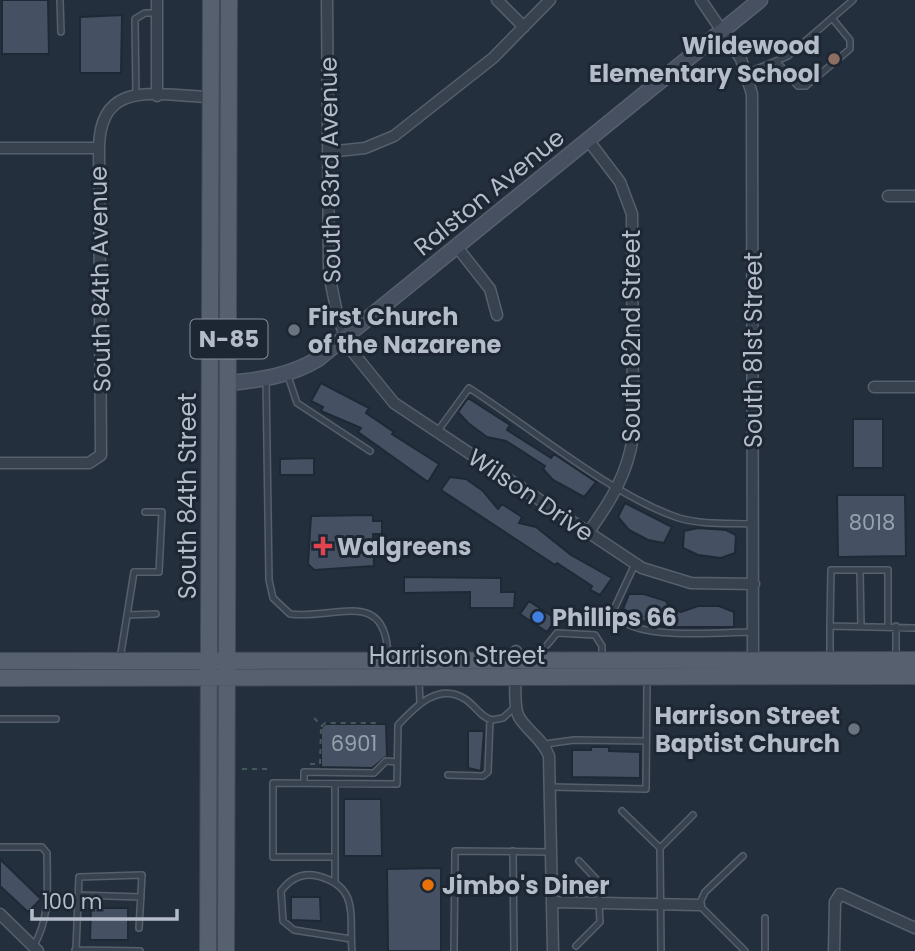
<svg xmlns="http://www.w3.org/2000/svg" width="915" height="951" viewBox="0 0 915 951" font-family="Poppins,sans-serif">
<style>
.building{fill:#455162;stroke:#1f2835;stroke-width:2}
.lines{fill:none;stroke-linecap:round;stroke-linejoin:round}
.lane-casing{stroke:#565f6c;stroke-width:8}
.street-casing{stroke:#565f6c;stroke-width:13}
.secondary-casing{stroke:#565f6c;stroke-width:17}
.primary-casing{stroke:#414a57;stroke-width:18}
.path{stroke:#44595c;stroke-width:2;stroke-dasharray:5 5;stroke-linecap:butt}
.lane{stroke:#38414e;stroke-width:5}
.street{stroke:#38414e;stroke-width:10}
.secondary{stroke:#465061;stroke-width:14}
.primary{stroke:#56606e;stroke-width:16}
.education-dot{fill:#8d6e63;stroke:#1d2633;stroke-width:2.5}
.worship-dot{fill:#6b7280;stroke:#1d2633;stroke-width:2.5}
.health-dot{fill:#e0444e;stroke:#1d2633;stroke-width:2.5}
.shop-dot{fill:#3f7fe0;stroke:#1d2633;stroke-width:2.5}
.food-dot{fill:#e8710a;stroke:#1d2633;stroke-width:2.5}
.labels{text-anchor:middle;dominant-baseline:central;stroke-width:6;stroke-linejoin:round;paint-order:stroke}
.number-label{font-size:21px;fill:#98a1af}
.shield{fill:#1d2633;stroke:#878f9c;stroke-width:2}
.shield-label{font-size:23px;font-weight:bold;fill:#b4bcc9}
.poi-label{font-size:24px;font-weight:bold;fill:#b4bcc9;stroke:#1d2633;text-anchor:start}
.street-label{font-size:24px;fill:#b4bcc9;stroke:#1d2633}
</style>
<rect width="100%" height="100%" fill="#242f3e"/>
<path class="building" d="M2,0h46l1,54h-47z
M122,15l-1,58h-41v-56z
M321,383l48,25 -3,5 28,19 -2,2 47,30 -11,18 -70,-50 3,-4 -40,-17 2,-4 -12,-6z
M468,398l42,27 -3,5 44,28 3,-4 42,28 -12,15 -31,-17 -10,-11 2,-3 -39,-25 -19,-4 -19,-14 -10,-11z
M853,419h30v49h-30z
M314,458v17h-34v-16z
M450,477l16,2 17,12 15,18 4,-5 20,13 -3,6 17,4 35,28 41,23 -12,17 -10,-5 2,-4 -35,-23 -2,2 -114,-75z
M837,495h68l1,61 -68,1z
M625,503l47,24 -8,16 -16,-3 -19,-10 -11,-13z
M373,515v6h9v13h-9l1,32 -60,4 -6,-6 3,-48z
M698,528l28,2 10,5 -1,18 -14,5 -23,-3 -15,-7 1,-17z
M404,577l97,1v14h14l-1,16h-44v-16l-66,1z
M629,594h15l22,7 4,8 11,3 17,-6h21l15,6v15h-61l-11,-4 -3,3 -26,-8 1,-4 -11,-5z
M529,601l27,18 -9,13 -27,-18z
M325,724h61l1,32 -15,12 -51,-1v-38z
M468,731h16l-3,40 -13,-3z
M591,747h18v4l31,1v26l-68,-1v-27h19z
M344,799h37l1,57h-38z
M0,859l41,40 -13,13 -28,-26z
M441,868v83h-53l-1,-82z
M291,897h29l1,24 -30,-1z
M91,908h37v32h-38z"/>
<g class="lines">
<g class="lane-casing">
<path id="lane" d="M60,0l1,32
M777,62l21,24h8l44,-37v-9l-18,-22
M747,73l41,-17 65,-56
M136,97l-1,-78 10,-6h12
M287,373l10,30 73,48
M266,379l3,201 4,18 17,16c46,6 97,-28 98,44
M437,432l32,-44c61,39 143,108 210,130 24,7 50,5 75,6
M635,564l-21,45c6,34 110,23 138,23
M860,570l1,56
M127,615l29,-1
M830,626l1,-56h57v56
M896,626v32
M547,645l10,-12 38,2 7,11v11
M830,657v-31l85,2
M120,659l14,-87h25l3,-60h-17
M419,681l1,21
M0,719h56
M545,744l29,-4 72,1
M448,775l35,1 5,-4 2,-53
M304,783v-11l70,1 12,-12 11,1
M552,787l94,2 1,-109
M622,811l38,37 1,103
M0,847h42l5,6c0,34 4,64 -14,94
M660,848l33,-33
M513,851l1,100
M743,856l-38,36 -6,13 46,46
M334,857h-61v-74l124,1 1,-59c17,-18 40,-43 67,-26 11,7 15,18 27,21l11,-2 11,-10
M335,881v-97
M78,895l63,2
M765,918v33
M351,939l-57,-9 -11,-9 -2,-30c9,-12 21,-19 37,-15 42,11 31,40 34,75
M576,946l24,-24 -2,-41 -19,-20
M76,949l3,-72 63,-2 -3,53
M75,950l65,1
M454,951l1,-100 97,1"/>
</g>
<g class="street-casing">
<path id="street" d="M327,0l2,274 9,44 13,32 43,53 248,165 49,15 63,1
M497,0l27,27
M701,0l40,59 11,35 1,583
M157,96v-96
M0,148h99
M328,152l37,-4 29,-12 99,-78 57,-58
M888,196h27
M457,247l33,42 7,26
M874,387h41
M0,463h89l12,-8 -2,-307c1,-71 59,-52 112,-51
M588,533c22,-31 40,-59 45,-97l-1,-222 -12,-32 -32,-42
M516,651c1,16 -4,54 3,66 9,15 23,21 30,39l4,195
M553,902l146,3
M0,914l38,37
M834,951l1,-49 5,-8 75,34"/>
</g>
<g class="secondary-casing">
<path id="secondary" d="M229,383c31,-3 61,-7 89,-24l442,-359"/>
</g>
<g class="primary-casing">
<path id="primary" d="M0,661l915,-1
M0,678l915,-2
M208,951l3,-951
M226,951l3,-951"/>
</g>
<path class="path" d="M314,718l9,9
M322,726l3,-3h54
M310,764h10l1,-37
M242,769h30"/>
<use href="#lane" class="lane"/>
<use href="#street" class="street"/>
<use href="#secondary" class="secondary"/>
<use href="#primary" class="primary"/>
</g>
<circle class="education-dot" cx="834" cy="59" r="7"/>
<g class="worship-dot">
<circle cx="294" cy="330" r="7"/>
<circle cx="854" cy="729" r="7"/>
</g>
<path class="health-dot" d="M319.5 535.5h7v7h7v7h-7v7h-7v-7h-7v-7h7z"/>
<circle class="shop-dot" cx="538" cy="617" r="7"/>
<circle class="food-dot" cx="428" cy="885" r="7"/>
<g class="labels">
<g class="number-label">
<text x="872" y="522">8018</text>
<text x="354" y="743">6901</text>
</g>
<rect class="shield" x="190.5" y="319.5" width="77" height="39" rx="5"/>
<g class="shield-label">
<text x="229" y="339">N-85</text>
</g>
<g class="poi-label">
<text x="820" y="45" text-anchor="end">Wildewood<tspan x="820" dy="28">Elementary School</tspan></text>
<text x="308" y="316">First Church<tspan x="308" dy="28">of the Nazarene</tspan></text>
<text x="337" y="546">Walgreens</text>
<text x="552" y="617">Phillips 66</text>
<text x="840" y="715" text-anchor="end">Harrison Street<tspan x="840" dy="28">Baptist Church</tspan></text>
<text x="442" y="885">Jimbo's Diner</text>
</g>
<g class="street-label">
<text transform="translate(330 170) rotate(-91)">South 83rd Avenue</text>
<text transform="translate(489 192) rotate(-39)">Ralston Avenue</text>
<text transform="translate(100 279) rotate(-91)">South 84th Avenue</text>
<text transform="translate(631 336) rotate(-90)">South 82nd Street</text>
<text transform="translate(753 350) rotate(-90)">South 81st Street</text>
<text transform="translate(531 495) rotate(34)">Wilson Drive</text>
<text transform="translate(187 496) rotate(-90)">South 84th Street</text>
<text x="457" y="655">Harrison Street</text>
</g>
</g>
<path d="M32 909v10h145v-10" fill="none" stroke="#b4bcc9" stroke-width="3.5"/>
<text x="42" y="909" font-size="21" fill="#b4bcc9" stroke="#1d2633" stroke-width="5" paint-order="stroke">100 m</text>
</svg>
